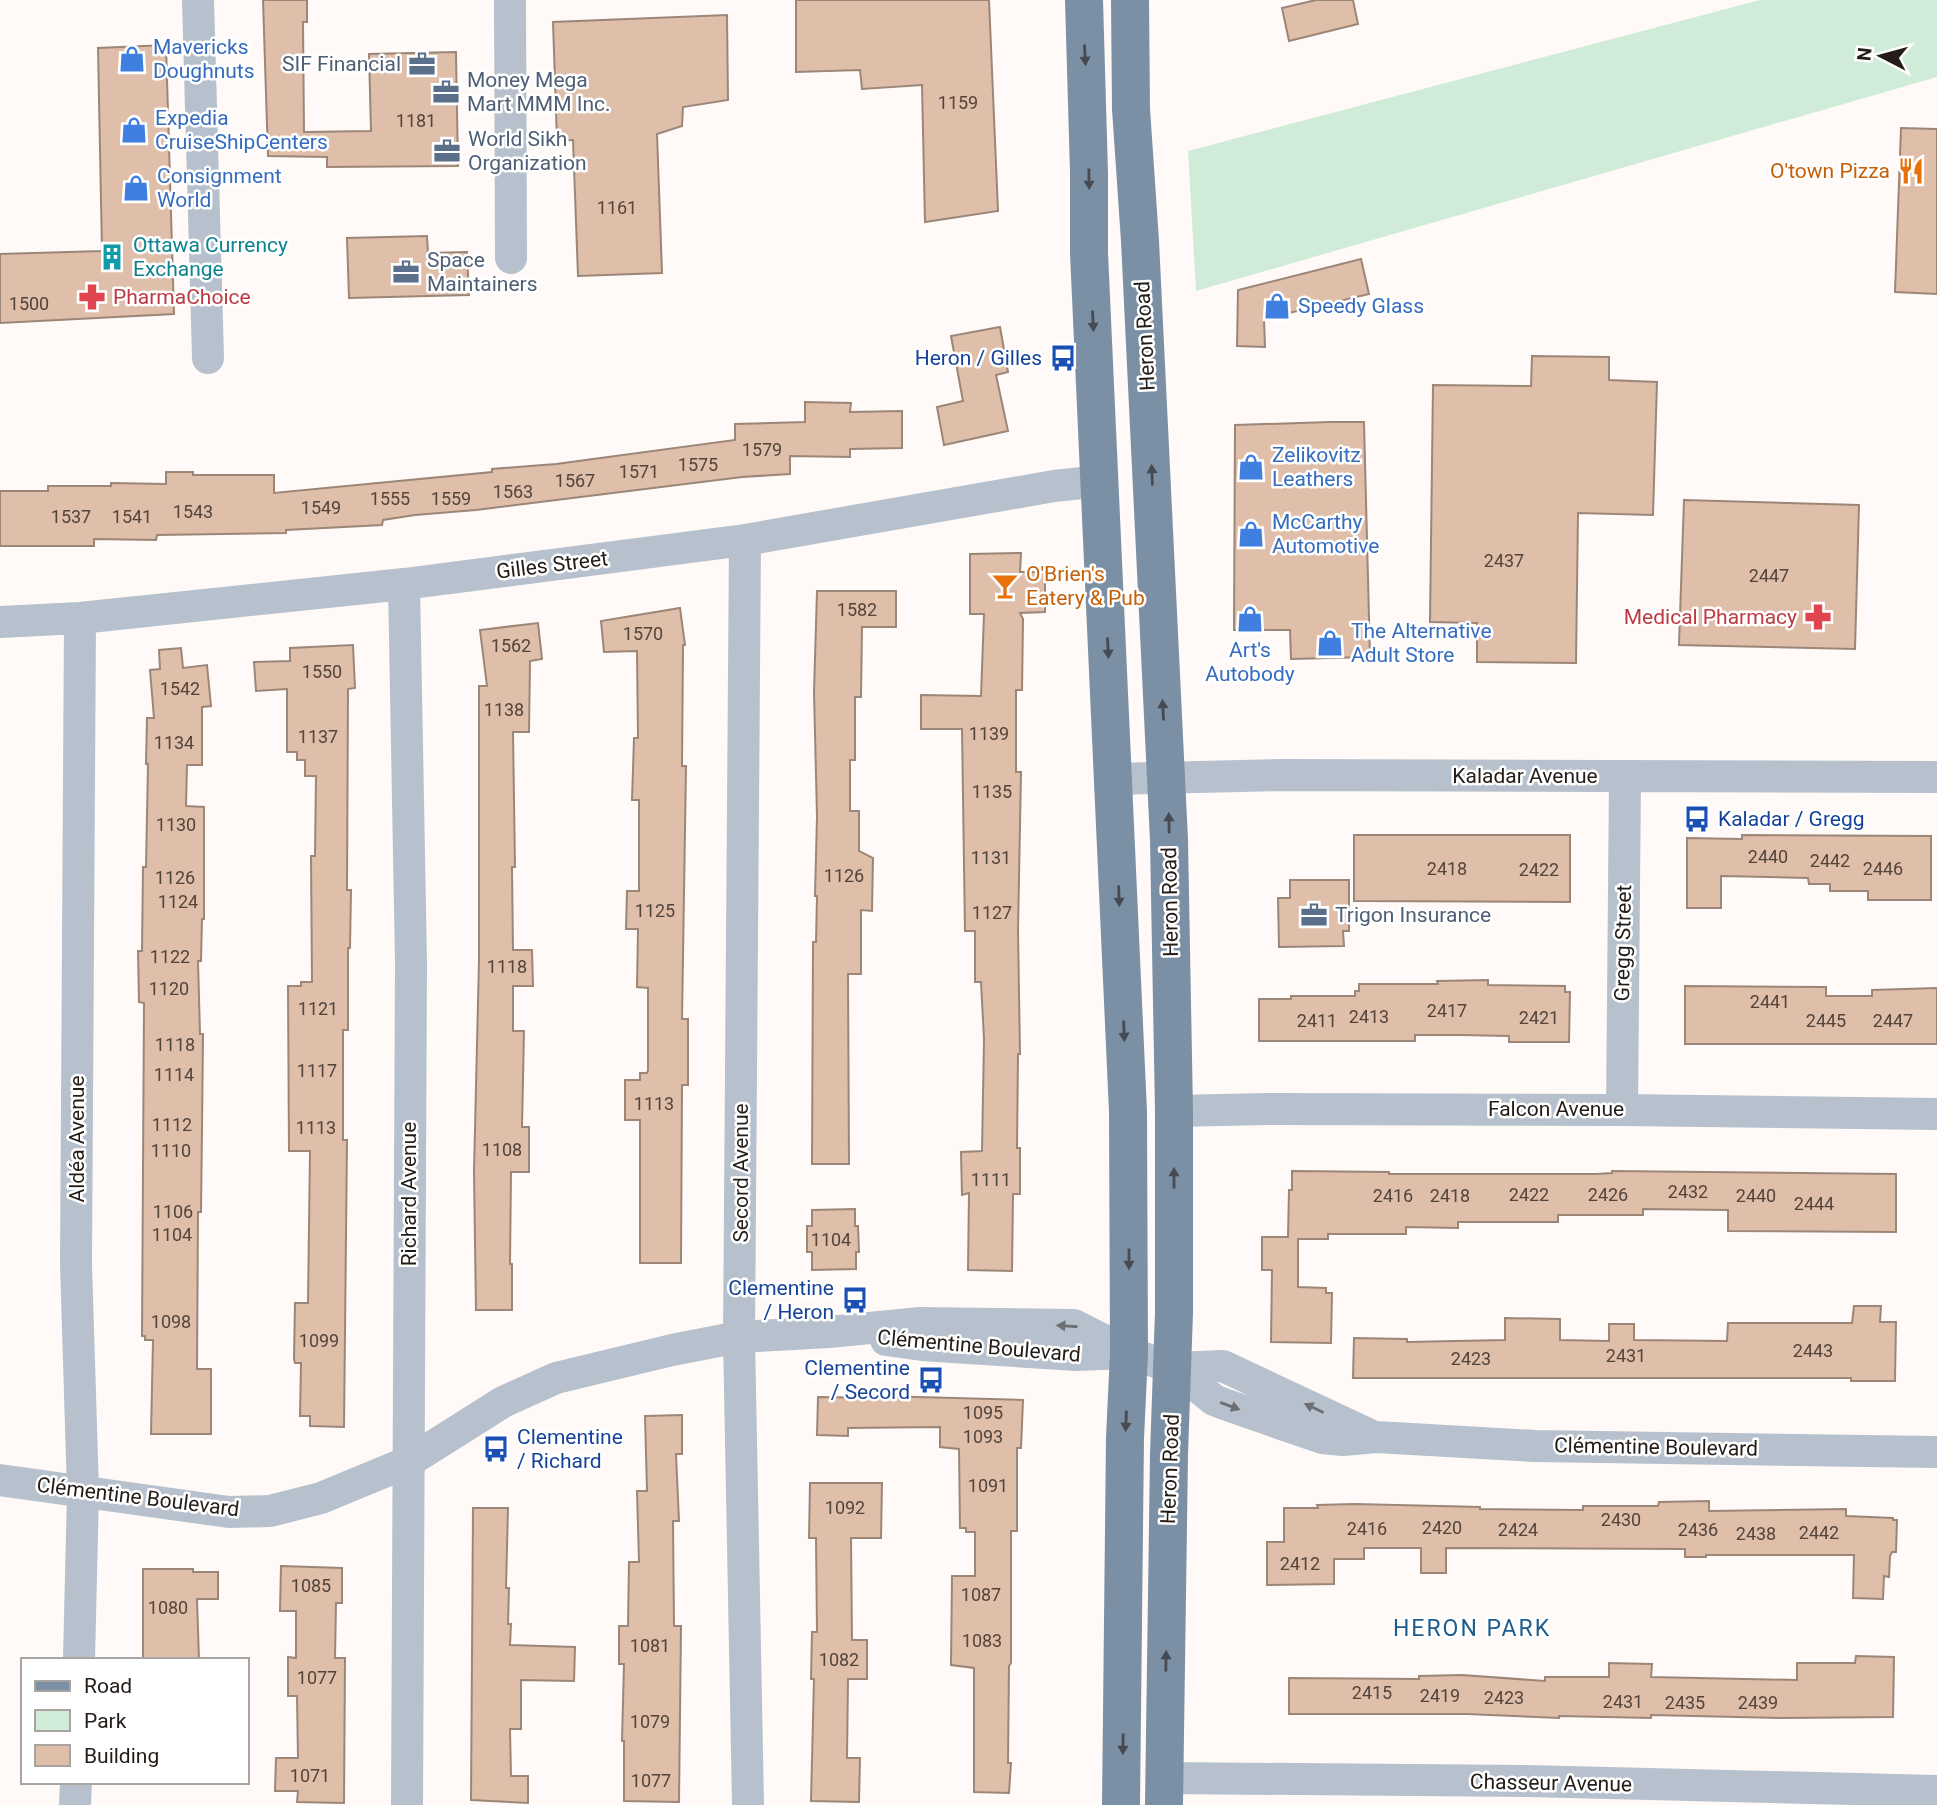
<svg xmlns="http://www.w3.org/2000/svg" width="1937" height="1805" viewBox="0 0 1937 1805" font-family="Roboto,sans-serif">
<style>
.green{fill:#d0ecd9}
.building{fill:#dfbeaa;stroke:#9b8678;stroke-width:2}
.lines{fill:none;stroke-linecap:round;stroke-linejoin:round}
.street{stroke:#b6c1cd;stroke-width:32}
.primary{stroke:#7c90a5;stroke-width:38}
.oneway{fill:#474a50}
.oneway2{fill:#6d6e72}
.labels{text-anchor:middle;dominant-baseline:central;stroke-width:5;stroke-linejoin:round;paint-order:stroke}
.number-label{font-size:18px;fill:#53443c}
.shop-label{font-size:21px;fill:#366cbe;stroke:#fff;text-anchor:start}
.service-label{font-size:21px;fill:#4e5e75;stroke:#fff;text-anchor:start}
.food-label{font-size:21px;fill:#c56008;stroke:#fff;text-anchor:end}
.culture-label{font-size:21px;fill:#0d838f;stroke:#fff;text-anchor:start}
.health-label{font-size:21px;fill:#be3a42;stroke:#fff;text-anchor:start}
.street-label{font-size:21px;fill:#241c17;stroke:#fff}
.transit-label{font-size:21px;fill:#164399;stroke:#fff;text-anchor:end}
.neighbourhood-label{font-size:23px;letter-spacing:2px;fill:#1e5c8c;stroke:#fff}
</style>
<rect width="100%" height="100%" fill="#fffaf7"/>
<path class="green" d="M1760,0h177v77l-741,214 -8,-140z"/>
<path class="building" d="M263,0h44v22h-4l1,110 67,-1 -2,-77 87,-2 2,114 -131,1v-10l-59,-1z
M796,0h193l9,211 -73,11 -3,-137 -60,4 -2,-19 -64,2z
M1316,0h37l5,24 -69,17 -7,-33z
M727,15l1,85 -45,7 -1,19 -25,8 5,139 -84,3 -5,-136 -16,1 -4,-119z
M166,45l8,269 -174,9v-69l102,-3 -4,-203z
M1901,128l36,1v165l-42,-2z
M427,236l1,17 39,-1 2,43 -120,3 -2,-60z
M1361,259l8,35 -105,25 1,28 -28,-1 1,-56z
M1000,327l8,45 -12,3 12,56 -64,14 -7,-38 26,-6 -12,-65z
M1532,356l77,1v23l48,2 -4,133 -75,-2 -2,150 -99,-1v-39l-47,-1 3,-237 98,1z
M805,402l46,1 -1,9 52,-1v37l-52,1v8l-60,-1v18l-48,3 -266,33 -61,5 -32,5 -1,5 -96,5v3l-129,2 -1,5 -62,-1v7h-94v-55h48v-5h63v-3l55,1v-12h27v3h81v18l218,-21v-3l64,-5 179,-24v-16l70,-2z
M1330,422h34l6,235 -79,2 -1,-29h-56l1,-205z
M1684,500l175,5 -4,144 -176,-4z
M1021,553l-1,19h25v40l-25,1 3,6 -1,71h-6v82h5l-3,159 2,123h-2l-1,94h3v46h-7l-1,77 -44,-1 1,-77 -7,2 -1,-43 21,-1 2,-112 -3,-57h-6v-51h-10l-3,-202h-41v-34l60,1 3,-82h-14v-60z
M817,591h79v36h-34l-1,70h-6v63h-5v51h9v40l14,7 -1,53 -11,-1v64h-13l1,190h-37l1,-222h3l1,-46h-2l2,-80 -3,-124z
M680,608l5,37h-2l-1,121h4l-4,253h6v66h-6l-1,178h-41v-143h-15v-40h15v-7h7l1,-3v-82l-11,-1 1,-58h-12l1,-38h12v-91h-7l2,-62h4l-1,-87 -33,1 -3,-31z
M538,623l4,36 -12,2 -1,71h-16l2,135h-3l1,83h19l1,36h-20v45h11l-2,96h7v45h-18l-1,92h2v46h-36l-2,-138 5,-212v-274h8l-7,-56z
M353,645l2,43 -7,1 -1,201h4l-1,58h-2v82h-5v110h4l-3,287 -34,-1v-10h-10l1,-53h-6l-1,-4 1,-56h13l2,-152h-21l-1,-165h13v-4h11l-1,-126h4l1,-80h-11v-16h-8v-8h-10v-63l-31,2 -2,-29 36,-1v-13z
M181,648l2,20 24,-3 4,41 -9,1v58h-15l-1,41 18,1v112h-2l-1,42h-3l2,73h3l-1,95 -1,83h-3l-1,157h14v65h-60l2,-94h-8v-4h-3l2,-333 -5,-1 -1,-51h4l1,-84h3l2,-103h-2l1,-46h7l-4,-48 10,-1 -1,-19z
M1354,835h216v67l-216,-1z
M1742,835l189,1v64h-63v-9h-38v-7h-21l-1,-6 -87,-2v32h-34v-70l55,1z
M1290,880h59v51h-6l1,15 -65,1 -1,-49h12z
M1488,980v5l77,1v6h5l-1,50h-60v-6l-48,-1h-46v6h-156v-42h32v-3h64v-5h4v-7h79l-1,-3z
M1685,986l141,1v9h46v-6l65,-2v56h-252z
M1292,1171l97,1v2h207l16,-1v-2l284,3v58l-168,-1v-21l-85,-1v6h-85v7h-100v6l-52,-1v7h-78v5h-30v48l28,1v5h6l-1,50 -60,-1 1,-72h-10v-33h26l1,-47h3z
M855,1209v17h3l1,26h-3v17l-44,1v-18h-5v-26h5v-16z
M1854,1306h27l-1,16h16l-1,59h-44v-3h-498l1,-40 53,1v3l98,-2v-22l55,1v21l49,1v-17h25v16l93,1 1,-18h124z
M881,1396l142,4 -2,48h-4v83h-6v132l-2,3 -1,97h3l-2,30 -35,-1v-124l-23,-3 1,-89h23v-44h-9v-4h-6l-1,-79 -19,-2v-20l-92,1v8l-31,-1 1,-38 63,1z
M682,1415v39h-6l3,67h-6l1,105h7l-2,176 -55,-1v-60h-2l2,-77h-5v-38h9l1,-64h10l-2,-71h10l-2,-75z
M810,1483h72l-1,55h-30l1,102h15v39h-19l-1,79h13l-1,44 -48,-1 3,-122h-3l1,-47h5l-1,-94h-7z
M1709,1501v10l137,-2v7l47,2v2h4l-1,32h-4l-2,4 -1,21 -5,-1 -1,23 -30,-1 1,-43h-148v2h-21v-8l-239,-1v25h-25v-25h-57v11h-30v25l-67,1v-43h17v-34h34l-1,-3 38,-1 125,3v2l103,1v-4h75l1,-4z
M473,1508h35l-2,80h3l-1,36h3l-1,21 65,2 -1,34 -53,-1v49h-11l1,47h17v27l-57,-3z
M281,1566l61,2v35h-6l-1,55h10l-1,145 -47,-1 1,-11h-23l1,-33h22l-1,-62h-9v-39l8,1v-47h-16z
M143,1569h50v3h25v27h-21l2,61h-56z
M1856,1656l38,1 -1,60 -112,1 -130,-3v3l-92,-2v2l-93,-4h-177v-36l130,1v-3l43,-1 83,6v-4h64v-14l43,1 -1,13 146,3v-17h58z"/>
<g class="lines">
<path class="street" d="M198,0l10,358
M510,0l1,258
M745,540l-6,797 9,468
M404,584l7,378 -4,843
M0,622l80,-4 324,-34 341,-44 309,-54 47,-5
M1114,779l167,-4 656,2
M1622,1110l3,-333
M1174,1111l94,-2 354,1 315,4
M886,1340l36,5 154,10 53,-2
M1174,1368l49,-2 147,69
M0,1480l229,32 41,-1 51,-13 87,-36 95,-60 53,-24 116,-28 67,-13 90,-5 91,-9 154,2 55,28 45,15 40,32 10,4 98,34 21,2 33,-3 159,9 402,6
M79,1660l4,-169 -7,-227 4,-646
M1165,1778l362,3 410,10
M75,1805l1,-23"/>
<path class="primary" d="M1084,0l5,173v80l39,859 1,241 -4,85 -4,367
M1130,0l1,109 9,132 29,599 5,271v201l-5,142 -5,351"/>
</g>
<defs><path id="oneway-solid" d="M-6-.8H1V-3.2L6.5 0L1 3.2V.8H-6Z" transform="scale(1.75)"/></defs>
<g class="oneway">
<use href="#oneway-solid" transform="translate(1085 55) rotate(87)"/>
<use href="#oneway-solid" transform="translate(1089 179) rotate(89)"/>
<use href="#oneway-solid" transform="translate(1093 321) rotate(87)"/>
<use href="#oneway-solid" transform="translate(1152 475) rotate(-92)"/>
<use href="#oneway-solid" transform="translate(1108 648) rotate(87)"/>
<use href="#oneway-solid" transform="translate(1163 710) rotate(-93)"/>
<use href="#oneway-solid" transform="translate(1169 823) rotate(-91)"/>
<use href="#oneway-solid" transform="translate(1119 896) rotate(88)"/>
<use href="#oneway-solid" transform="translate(1124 1031) rotate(88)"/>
<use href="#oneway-solid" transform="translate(1174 1178) rotate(-90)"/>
<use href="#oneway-solid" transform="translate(1129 1259) rotate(90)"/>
<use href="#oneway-solid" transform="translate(1126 1421) rotate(92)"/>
<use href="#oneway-solid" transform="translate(1166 1661) rotate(-89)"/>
<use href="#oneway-solid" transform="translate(1123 1744) rotate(91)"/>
</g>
<g class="oneway2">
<use href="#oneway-solid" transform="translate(1067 1326) rotate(-176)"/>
<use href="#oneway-solid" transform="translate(1230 1406) rotate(20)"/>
<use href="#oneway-solid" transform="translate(1314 1408) rotate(-155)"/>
</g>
<defs>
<g id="shop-bare" transform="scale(2.1)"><path d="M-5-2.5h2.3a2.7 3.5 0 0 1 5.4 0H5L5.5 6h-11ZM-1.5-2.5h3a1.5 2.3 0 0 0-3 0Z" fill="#3f7fe0" stroke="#fff" stroke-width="2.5" paint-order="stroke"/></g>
<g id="office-bare" transform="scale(2.1)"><path d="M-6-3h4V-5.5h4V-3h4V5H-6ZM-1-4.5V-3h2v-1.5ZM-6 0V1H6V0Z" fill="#5c6f8a" stroke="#fff" stroke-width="2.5" paint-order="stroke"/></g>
<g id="restaurant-bare" transform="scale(2.1)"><path d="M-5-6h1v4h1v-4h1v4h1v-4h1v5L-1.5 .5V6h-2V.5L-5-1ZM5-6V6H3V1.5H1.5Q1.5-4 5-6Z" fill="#e8710a" stroke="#fff" stroke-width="2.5" paint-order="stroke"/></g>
<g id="building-bare" transform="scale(2.1)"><path d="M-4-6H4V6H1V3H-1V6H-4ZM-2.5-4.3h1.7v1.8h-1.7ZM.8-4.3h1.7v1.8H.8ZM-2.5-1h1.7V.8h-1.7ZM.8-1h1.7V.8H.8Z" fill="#0f9aa8" stroke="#fff" stroke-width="2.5" paint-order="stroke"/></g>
<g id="pharmacy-bare" transform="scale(2.1)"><path d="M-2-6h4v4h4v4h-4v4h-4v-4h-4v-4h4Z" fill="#e0444e" stroke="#fff" stroke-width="2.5" paint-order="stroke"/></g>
<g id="bus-bare" transform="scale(2.1)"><path d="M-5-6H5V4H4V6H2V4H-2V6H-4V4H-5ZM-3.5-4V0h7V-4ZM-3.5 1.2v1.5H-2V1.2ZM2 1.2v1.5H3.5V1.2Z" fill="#1a4fb4" stroke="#fff" stroke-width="2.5" paint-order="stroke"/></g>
<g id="bar-bare" transform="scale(2.1)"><path d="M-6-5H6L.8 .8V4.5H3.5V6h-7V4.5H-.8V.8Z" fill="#e8710a" stroke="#fff" stroke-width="2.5" paint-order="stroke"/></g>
</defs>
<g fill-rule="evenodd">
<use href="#shop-bare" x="132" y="59"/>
<use href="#office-bare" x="422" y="64"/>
<use href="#office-bare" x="446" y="92"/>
<use href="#shop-bare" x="134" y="130"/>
<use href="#office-bare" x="447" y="151"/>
<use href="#restaurant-bare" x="1911" y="171"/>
<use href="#shop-bare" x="136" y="188"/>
<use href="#building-bare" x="112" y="257"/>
<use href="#office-bare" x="406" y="272"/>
<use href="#pharmacy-bare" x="92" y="297"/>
<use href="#shop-bare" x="1277" y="306"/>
<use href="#bus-bare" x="1063" y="358"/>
<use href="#shop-bare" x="1251" y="467"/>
<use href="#shop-bare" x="1251" y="534"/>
<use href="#bar-bare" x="1005" y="586"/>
<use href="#pharmacy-bare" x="1818" y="617"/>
<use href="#shop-bare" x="1250" y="619"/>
<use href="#shop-bare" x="1330" y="643"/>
<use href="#bus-bare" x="1697" y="819"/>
<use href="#office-bare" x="1314" y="915"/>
<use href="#bus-bare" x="855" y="1300"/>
<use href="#bus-bare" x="931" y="1380"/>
<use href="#bus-bare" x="496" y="1449"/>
</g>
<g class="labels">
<g class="number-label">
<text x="958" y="102">1159</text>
<text x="416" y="120">1181</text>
<text x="617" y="207">1161</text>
<text x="29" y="303">1500</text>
<text x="762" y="449">1579</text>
<text x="698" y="464">1575</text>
<text x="639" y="471">1571</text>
<text x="575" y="480">1567</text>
<text x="513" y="491">1563</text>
<text x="390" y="498">1555</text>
<text x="451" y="498">1559</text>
<text x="321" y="507">1549</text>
<text x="193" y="511">1543</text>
<text x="71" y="516">1537</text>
<text x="132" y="516">1541</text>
<text x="1504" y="560">2437</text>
<text x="1769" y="575">2447</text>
<text x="857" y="609">1582</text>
<text x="643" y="633">1570</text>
<text x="511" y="645">1562</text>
<text x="322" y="671">1550</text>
<text x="180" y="688">1542</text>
<text x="504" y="709">1138</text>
<text x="989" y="733">1139</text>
<text x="318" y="736">1137</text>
<text x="174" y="742">1134</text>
<text x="992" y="791">1135</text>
<text x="176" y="824">1130</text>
<text x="1768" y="856">2440</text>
<text x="991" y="857">1131</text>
<text x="1830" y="860">2442</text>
<text x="1447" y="868">2418</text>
<text x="1883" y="868">2446</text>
<text x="1539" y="869">2422</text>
<text x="844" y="875">1126</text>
<text x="175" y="877">1126</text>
<text x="178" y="901">1124</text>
<text x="655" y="910">1125</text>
<text x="992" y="912">1127</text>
<text x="170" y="956">1122</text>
<text x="507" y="966">1118</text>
<text x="169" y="988">1120</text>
<text x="1770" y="1001">2441</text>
<text x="318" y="1008">1121</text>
<text x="1447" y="1010">2417</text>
<text x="1369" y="1016">2413</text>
<text x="1539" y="1017">2421</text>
<text x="1317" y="1020">2411</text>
<text x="1826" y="1020">2445</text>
<text x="1893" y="1020">2447</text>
<text x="175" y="1044">1118</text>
<text x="317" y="1070">1117</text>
<text x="174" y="1074">1114</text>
<text x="654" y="1103">1113</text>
<text x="172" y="1124">1112</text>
<text x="316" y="1127">1113</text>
<text x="502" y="1149">1108</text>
<text x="171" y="1150">1110</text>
<text x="991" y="1179">1111</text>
<text x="1688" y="1191">2432</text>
<text x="1529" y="1194">2422</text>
<text x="1608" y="1194">2426</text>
<text x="1393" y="1195">2416</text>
<text x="1450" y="1195">2418</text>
<text x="1756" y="1195">2440</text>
<text x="1814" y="1203">2444</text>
<text x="173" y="1211">1106</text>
<text x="172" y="1234">1104</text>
<text x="831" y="1239">1104</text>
<text x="171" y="1321">1098</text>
<text x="319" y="1340">1099</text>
<text x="1813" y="1350">2443</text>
<text x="1626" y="1355">2431</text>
<text x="1471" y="1358">2423</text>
<text x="983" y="1412">1095</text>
<text x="983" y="1436">1093</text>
<text x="988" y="1485">1091</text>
<text x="845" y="1507">1092</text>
<text x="1621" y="1519">2430</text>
<text x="1442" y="1527">2420</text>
<text x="1367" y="1528">2416</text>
<text x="1518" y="1529">2424</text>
<text x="1698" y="1529">2436</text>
<text x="1819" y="1532">2442</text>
<text x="1756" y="1533">2438</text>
<text x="1300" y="1563">2412</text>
<text x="311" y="1585">1085</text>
<text x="981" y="1594">1087</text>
<text x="168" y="1607">1080</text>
<text x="982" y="1640">1083</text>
<text x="650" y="1645">1081</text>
<text x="839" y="1659">1082</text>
<text x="317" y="1677">1077</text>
<text x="1372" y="1692">2415</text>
<text x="1440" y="1695">2419</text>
<text x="1504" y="1697">2423</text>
<text x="1623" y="1701">2431</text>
<text x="1685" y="1702">2435</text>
<text x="1758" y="1702">2439</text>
<text x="650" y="1721">1079</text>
<text x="310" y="1775">1071</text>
<text x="651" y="1780">1077</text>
</g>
<g class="shop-label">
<text x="153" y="47">Mavericks<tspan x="153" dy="24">Doughnuts</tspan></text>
<text x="155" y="118">Expedia<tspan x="155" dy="24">CruiseShipCenters</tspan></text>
<text x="157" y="176">Consignment<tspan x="157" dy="24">World</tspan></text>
<text x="1298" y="306">Speedy Glass</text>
<text x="1272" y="455">Zelikovitz<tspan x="1272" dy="24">Leathers</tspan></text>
<text x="1272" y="522">McCarthy<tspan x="1272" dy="24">Automotive</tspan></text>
<text x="1351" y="631">The Alternative<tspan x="1351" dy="24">Adult Store</tspan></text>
<text x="1250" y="650" text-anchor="middle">Art's<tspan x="1250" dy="24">Autobody</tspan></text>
</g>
<g class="service-label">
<text x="401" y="64" text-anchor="end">SIF Financial</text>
<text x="467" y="80">Money Mega<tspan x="467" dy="24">Mart MMM Inc.</tspan></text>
<text x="468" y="139">World Sikh<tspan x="468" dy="24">Organization</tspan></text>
<text x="427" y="260">Space<tspan x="427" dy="24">Maintainers</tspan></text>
<text x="1335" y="915">Trigon Insurance</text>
</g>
<g class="food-label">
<text x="1890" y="171">O'town Pizza</text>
<text x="1026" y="574" text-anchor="start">O'Brien's<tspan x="1026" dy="24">Eatery &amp; Pub</tspan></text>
</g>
<g class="culture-label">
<text x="133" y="245">Ottawa Currency<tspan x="133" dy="24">Exchange</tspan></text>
</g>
<g class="health-label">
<text x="113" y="297">PharmaChoice</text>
<text x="1797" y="617" text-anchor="end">Medical Pharmacy</text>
</g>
<g class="street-label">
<text transform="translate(1145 336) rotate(-93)">Heron Road</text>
<text transform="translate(552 565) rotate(-7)">Gilles Street</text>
<text x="1525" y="776">Kaladar Avenue</text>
<text transform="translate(1170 902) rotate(-91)">Heron Road</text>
<text transform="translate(1623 943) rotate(-89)">Gregg Street</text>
<text x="1556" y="1109">Falcon Avenue</text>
<text transform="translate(77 1139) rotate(-90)">Aldéa Avenue</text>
<text transform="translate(741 1173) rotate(-90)">Secord Avenue</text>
<text transform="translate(409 1194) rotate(-90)">Richard Avenue</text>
<text transform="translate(979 1346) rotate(5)">Clémentine Boulevard</text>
<text transform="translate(1656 1447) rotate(1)">Clémentine Boulevard</text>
<text transform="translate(1170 1469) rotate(-88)">Heron Road</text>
<text transform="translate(138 1497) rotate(7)">Clémentine Boulevard</text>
<text transform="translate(1551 1783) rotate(1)">Chasseur Avenue</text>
</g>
<g class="transit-label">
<text x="1042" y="358">Heron / Gilles</text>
<text x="1718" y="819" text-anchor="start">Kaladar / Gregg</text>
<text x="834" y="1288">Clementine<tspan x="834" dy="24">/ Heron</tspan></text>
<text x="910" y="1368">Clementine<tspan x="910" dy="24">/ Secord</tspan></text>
<text x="517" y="1437" text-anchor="start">Clementine<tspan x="517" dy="24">/ Richard</tspan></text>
</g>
<g class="neighbourhood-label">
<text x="1472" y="1628">HERON PARK</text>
</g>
</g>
<rect x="21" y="1658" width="228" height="126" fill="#ffffff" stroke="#a7a4a2" stroke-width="2"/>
<rect x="35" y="1681" width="35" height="10" fill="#7c90a5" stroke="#a7a4a2" stroke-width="2"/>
<text x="84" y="1693" font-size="21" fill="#241c17">Road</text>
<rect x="35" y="1710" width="35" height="21" fill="#d0ecd9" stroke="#a7a4a2" stroke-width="2"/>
<text x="84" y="1728" font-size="21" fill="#241c17">Park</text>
<rect x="35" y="1745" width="35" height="21" fill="#dfbeaa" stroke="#a7a4a2" stroke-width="2"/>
<text x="84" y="1763" font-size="21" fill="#241c17">Building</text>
<g transform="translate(1881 56) rotate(276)" stroke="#ffffff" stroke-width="5" paint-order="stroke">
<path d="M0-5L12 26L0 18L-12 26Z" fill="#241c17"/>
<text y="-10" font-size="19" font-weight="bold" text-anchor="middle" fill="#241c17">N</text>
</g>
</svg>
